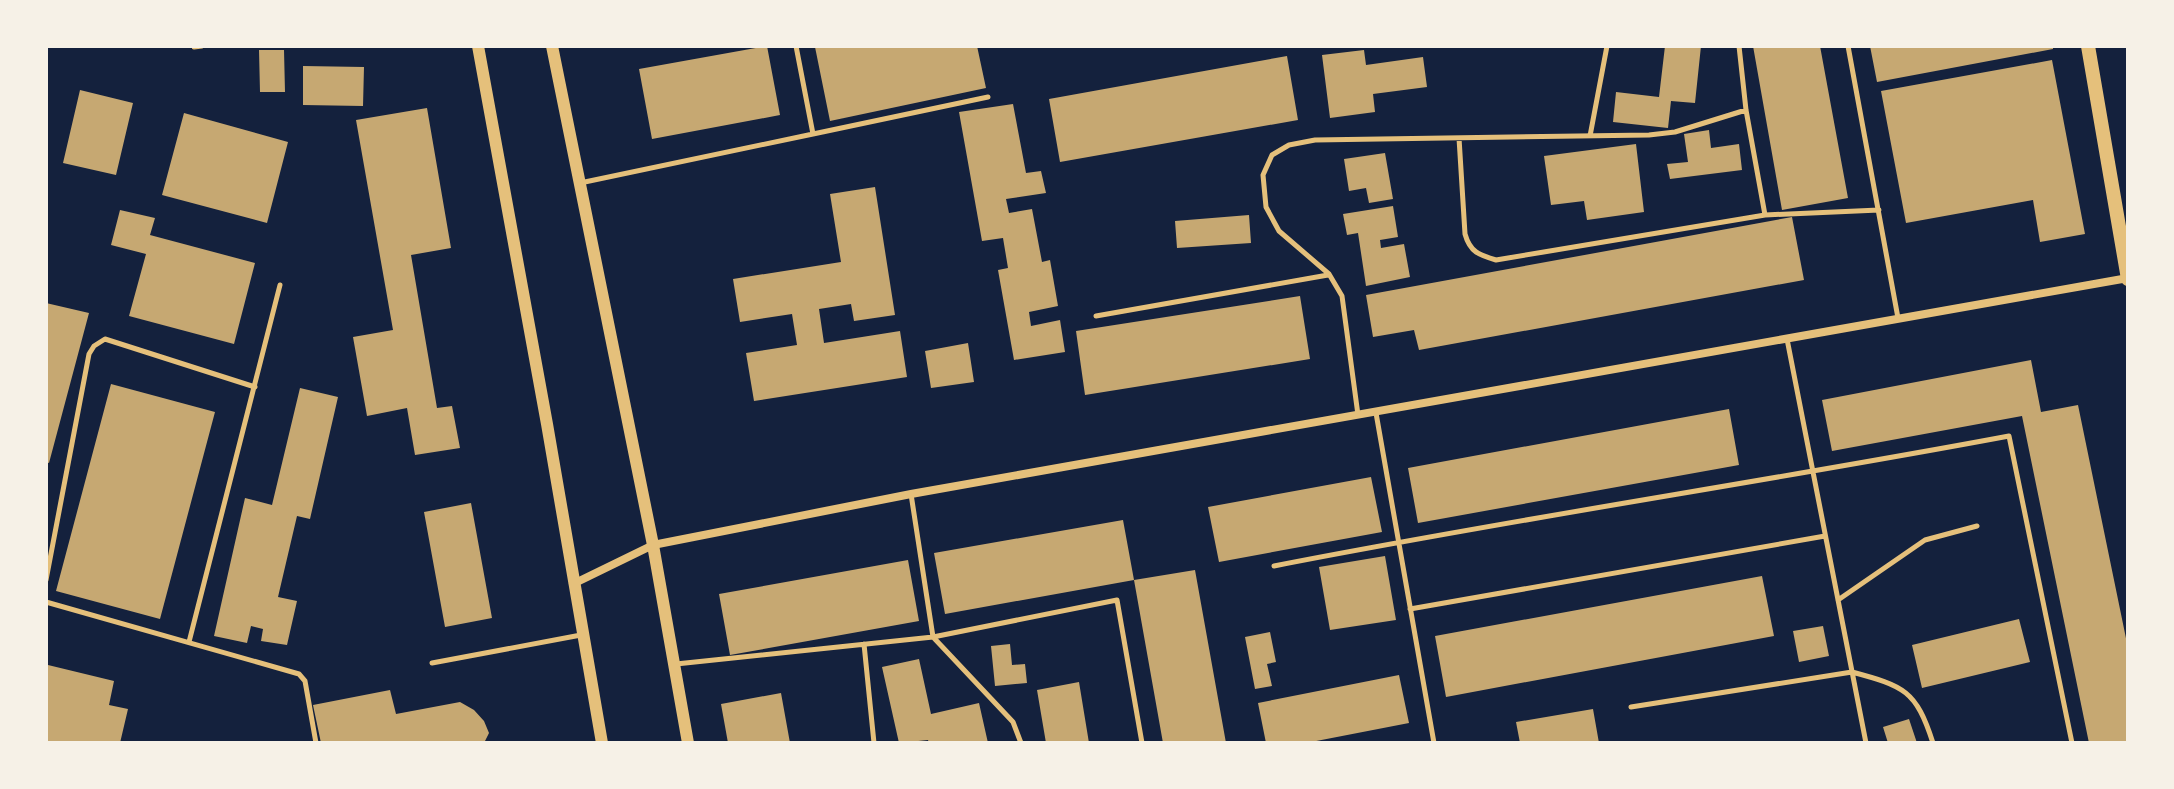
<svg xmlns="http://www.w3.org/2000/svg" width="2174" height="789" viewBox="0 0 2174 789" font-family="Helvetica,sans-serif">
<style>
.building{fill:#c6a872}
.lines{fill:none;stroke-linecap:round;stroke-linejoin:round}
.service{stroke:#e5c07b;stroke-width:5}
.minor{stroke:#e5c07b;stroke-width:8}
.tertiary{stroke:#e5c07b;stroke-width:12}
.secondary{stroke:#e5c07b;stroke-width:14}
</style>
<rect width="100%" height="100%" fill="#14213d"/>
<path class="building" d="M767,46l13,69 -128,24 -13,-70z
M820,46h157l9,42 -156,33 -15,-74z
M1665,46h36l-6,57 -24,-2 -3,27 -55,-6 3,-30 43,5z
M1753,46h67l28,152 -66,12z
M1870,46h183v3l-176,33z
M259,50h25l1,42h-25z
M1364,50l2,15 57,-8 4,30 -54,7 2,18 -45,6 -8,-63z
M1287,56l11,64 -238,42 -11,-63z
M2052,60l33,174 -45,8 -7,-42 -127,23 -25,-132z
M303,66l61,1 -1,39 -60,-1z
M80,90l53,13 -17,72 -53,-12z
M1013,104l13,69 15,-2 5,22 -40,6 3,14 23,-4 10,53 8,-2 8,46 -29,6 2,14 29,-6 5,32 -51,8 -16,-90 10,-2 -5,-30 -21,3 -23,-129z
M427,108l24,140 -40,7 26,153 15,-2 8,42 -45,7 -8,-47 -40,8 -14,-79 40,-7 -37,-210z
M184,113l104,29 -21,81 -105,-28z
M1709,130l2,18 28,-4 3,26 -72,9 -3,-15 21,-2 -4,-28z
M1636,144l8,68 -57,8 -3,-19 -33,4 -7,-49z
M1385,153l8,46 -24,4 -3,-15 -17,3 -5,-32z
M875,187l20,128 -41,6 -3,-17 -32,5 5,34 76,-12 7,46 -153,24 -8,-48 51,-8 -5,-31 -52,8 -7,-43 108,-17 -11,-68z
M1393,206l5,31 -18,3 1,8 23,-4 6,33 -44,9 -8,-53 -11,2 -4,-21z
M120,210l35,8 -5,17 105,28 -21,81 -105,-28 17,-62 -35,-9z
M1249,215l2,28 -74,5 -2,-27z
M1792,217l12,63 -385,70 -5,-20 -41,7 -7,-42z
M1300,296l10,63 -225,36 -9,-64z
M46,303l43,10 -40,150 -3,-1z
M968,343l6,39 -43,6 -6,-37z
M2031,360l10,52 37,-7 50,243v95h-39l-67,-327 -190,35 -10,-51z
M111,384l104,28 -55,207 -104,-28z
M300,388l38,9 -28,122 -13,-3 -19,81 19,4 -10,44 -26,-4 2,-12 -12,-3 -4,17 -33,-7 31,-138 27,7z
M1729,409l10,56 -321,58 -10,-55z
M1371,477l11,55 -163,30 -11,-55z
M471,503l21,115 -47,9 -21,-115z
M1123,520l11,60 -189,34 -11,-61z
M1385,556l11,64 -66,10 -11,-63z
M908,560l11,61 -189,34 -11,-61z
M1195,570l31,173h-63l-29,-163z
M1762,576l12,60 -328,61 -11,-61z
M2019,619l11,43 -108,26 -10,-43z
M1823,626l6,30 -30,6 -6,-31z
M1270,632l6,30 -9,2 5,22 -17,3 -10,-52z
M1010,644l2,21 13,-1 2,19 -32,3 -4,-40z
M919,659l12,55 48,-11 9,40h-59l-1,-3 -29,3 -17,-76z
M48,665l66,16 -5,24 19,4 -8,34h-74z
M1399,675l10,48 -103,20h-40l-8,-40z
M1079,682l10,61h-43l-9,-53z
M390,690l6,24 64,-12 14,8 10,11 5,12 -5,10h-163l-8,-38z
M781,693l9,50h-62l-7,-39z
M1593,709l6,34h-79l-4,-21z
M1909,719l8,24h-29l-5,-16z"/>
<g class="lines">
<path class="service" d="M1739,46l7,64 19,105
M1848,46l50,272
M194,47l8,-1
M813,134l175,-37
M1590,136l17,-90
M1459,138l6,96c5,18 14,21 31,26l269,-45 114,-5
M580,183l233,-49 -17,-88
M1096,316l232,-41
M1787,339l79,404
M1376,413l58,330
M1358,415l-16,-119 -13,-22 -50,-43 -13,-24 -3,-32 9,-20 17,-10 26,-5 334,-5 26,-3 71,-22
M1274,566c244,-48 490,-84 735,-130l63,307
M46,580l43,-226 5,-8 11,-7 150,48
M1838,600l87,-60 52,-14
M46,602l253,72 6,7 11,62
M1410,609l415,-73
M189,642l91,-357
M864,644l10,99
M432,663l149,-28
M676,664l257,-27 -22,-143
M1631,707l221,-35c52,14 64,18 81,71
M1021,743l-8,-21 -80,-85 184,-37 25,143"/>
<path class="minor" d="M573,584l80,-39 258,-51 1217,-216"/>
<path class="tertiary" d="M478,46l69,378 55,319
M552,46l101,499 35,198"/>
<path class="secondary" d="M2088,46l40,233"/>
</g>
<rect width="2174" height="789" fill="none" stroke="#f6f1e7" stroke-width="96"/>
</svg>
